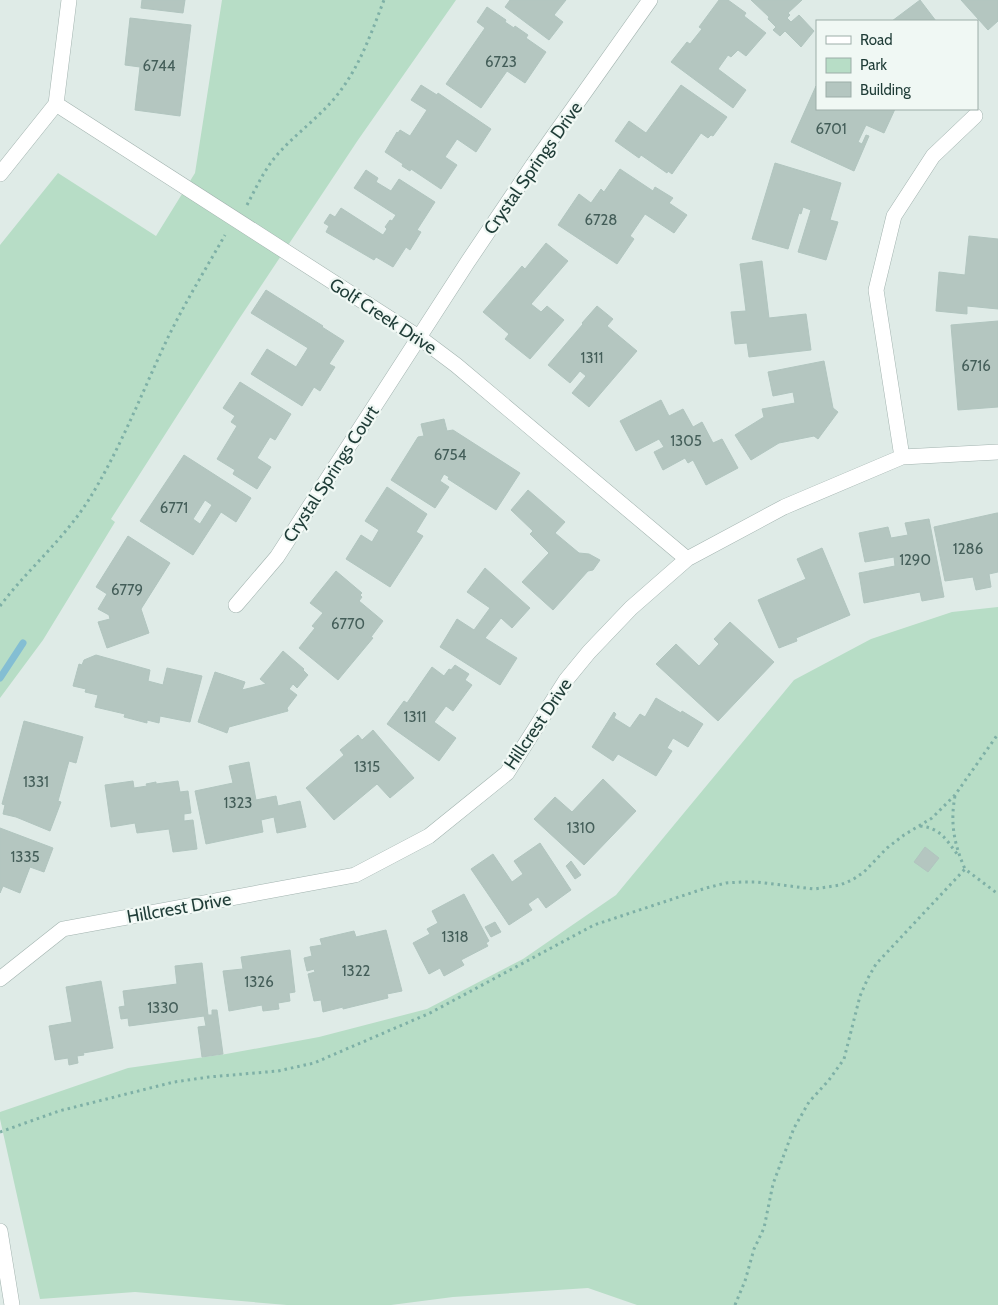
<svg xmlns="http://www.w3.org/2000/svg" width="998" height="1305" viewBox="0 0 998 1305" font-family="Cabin,sans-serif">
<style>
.green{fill:#b7ddc6}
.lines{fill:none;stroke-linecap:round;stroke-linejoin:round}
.stream{stroke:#84bed3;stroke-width:7}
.building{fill:#b4c6c0;stroke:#b1c5bf;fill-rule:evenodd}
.minor-casing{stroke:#a2b3af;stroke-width:16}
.path{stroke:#7eb0a6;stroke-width:3;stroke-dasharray:2.5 4;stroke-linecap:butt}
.minor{stroke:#fff;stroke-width:15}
.labels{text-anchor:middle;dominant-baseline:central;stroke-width:4.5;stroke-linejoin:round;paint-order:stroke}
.number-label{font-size:15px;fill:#445e59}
.street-label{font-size:18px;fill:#1f3c37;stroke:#f0f8f4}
</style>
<rect width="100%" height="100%" fill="#dfebe7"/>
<path class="green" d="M222,0h234l-98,140 -121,182 -126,197 4,3 -72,118 -43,58v-453l58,-72 98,63 39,-63z
M998,607v698h-361l-49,-17 -135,9 -62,8h-104l-152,-13 -95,7 -40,-180v-7l128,-44 98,-14 93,-17 108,-28 96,-50 93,-64 178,-215 77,-41 81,-27z"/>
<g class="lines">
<path class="stream" d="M0,678l23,-35"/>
</g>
<path class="building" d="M142,0h43l-2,13 -42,-5z
M510,0h56l-12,15 9,7 -14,18 -44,-33z
M719,0h9l18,13 -2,3 22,17 -20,23 -8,-6 -7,7 -3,-2 -10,14 28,21 -13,18 -62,-46 16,-20 3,2 12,-15 -3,-2z
M751,0h51l-14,13 2,2 -3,3 4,4 8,-7 15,16 -13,16 -16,-16 -5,5 -7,-6 3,-3 -8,-8 1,-2z
M920,0l16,21h-44z
M961,0h37v21l-10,9z
M487,7l19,13 -1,2 9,6 1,-2 13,9 -2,3 20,14 -21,31 -18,-12 -26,37 -35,-24 39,-56 -8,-6z
M130,18l61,7 -11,91 -45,-6 5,-43 -15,-2z
M421,85l16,10 1,-2 53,36 -15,23 -19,-13 -12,18 12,8 -16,24 -30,-20 -1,2 -8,-5 1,-2 -18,-12 12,-20 1,1 2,-3 10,6 17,-26 -16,-10z
M681,85l46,32 -14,19 -2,-1 -3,3 -7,-5 -29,41 -4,-3 -1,2 -26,-18 -2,3 -24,-17 14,-20 17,12z
M816,86l1,23h78l-11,24 -18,-8 -8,17 4,2 4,-9 3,1 -15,35 -63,-29z
M775,163l66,20 -11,37 8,2 -12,38 -28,-8 13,-42 -8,-3 -2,7 -2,-1 -11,36 -36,-10z
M620,169l33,22 2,-4 18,11 -4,5 18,12 -13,18 -29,-19 -15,22 4,3 -17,25 -59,-39 21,-31 12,9 10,-14 3,3z
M366,170l12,8 -2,4 15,9 8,-12 36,23 -18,28 4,2 -11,18 -4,-3 -13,20 -17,-10 -2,3 -48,-28 3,-6 -5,-3 6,-9 5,3 6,-9 42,27 4,-6 -2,-2 5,-7 2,1 4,-6 -42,-27z
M969,236l29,3v70l-31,-3v8l-31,-3 3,-39 26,3z
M546,243l22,18 -37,43 10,8 6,-6 17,14 -34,39 -25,-20 4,-5 -26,-22 39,-46 3,3z
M762,261l7,57 37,-4 5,36 -62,7 -2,-14 -12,1 -4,-32 15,-1 -6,-47z
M266,290l57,36 -1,1 22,14 -15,23 6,3 -15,24 -6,-4 -12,19 -51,-32 16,-25 29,18 12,-19 -57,-35z
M597,306l16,13 -6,7 30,25 -48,56 -17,-14 14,-17 -6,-5 -10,12 -22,-18 35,-41 -1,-1z
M998,321v86l-40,3 -7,-85z
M824,361l9,47 5,4 -20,27 -4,-3 -35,7 -28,17 -16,-25 29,-18 -2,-8 33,-6 -2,-11 -20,4 -5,-24z
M240,382l51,32 -16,26 -5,-3 -13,21 14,9 -14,22 -24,-15 2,-4 -18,-11 20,-33 -6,-4 4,-6 -12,-8z
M661,400l8,16 14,-7 10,18 9,-5 11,21 9,-4 16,29 -32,17 -13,-25 -5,3 -3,-5 -22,12 -9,-18 10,-5 -5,-8 -23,12 -16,-30z
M444,419l3,12 6,-1 67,43 -24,37 -48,-31 1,-2 -5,-3 -4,7 9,6 -14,21 -44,-28 27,-43 6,-1 -3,-12z
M184,455l67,43 -15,24 -15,-10 -28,43 -53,-34zM205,500l7,5 -12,19 -7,-5z
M387,487l40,27 -11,18 7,4 -33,51 -44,-28 15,-24 11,7 7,-12 -14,-9z
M528,490l37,32 -10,11 24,20 10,1 11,6 -7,10 -5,1 -35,39 -31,-28 27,-29 -19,-19 3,-3 -22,-21z
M997,513h1v59l-9,2 2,13 -15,3 -3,-13 -28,4 -11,-54z
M929,519l15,78 -22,4 -2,-9 -56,11 -5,-30 36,-7 -1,-9 -29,5 -6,-29 29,-6 3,11 17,-3 -3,-12z
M128,536l42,27 -29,46 8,24 -42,15 -9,-26 12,-3 -1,-4 -11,-6 9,-15 -11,-7z
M822,548l28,67 -54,23 1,3 -18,7 -21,-48 48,-21 -9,-20z
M485,568l45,40 -18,20 -11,-10 -16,20 32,20 -17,27 -60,-38 17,-28 17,11 16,-22 -23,-16z
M336,571l26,22 -2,2 2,2 -3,4 24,20 -12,16 2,1 -35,42 -39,-32 16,-20 -3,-2 11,-13 -13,-10z
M730,622l44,40 -56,59 -62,-57 20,-20 23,22 20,-22 -5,-5z
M283,651l21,18 -1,1 5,5 -11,13 -4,-4 -4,5 8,6 -10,13 1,3 -59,16 -2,6 -29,-11 17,-50 30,10 -3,8 24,-6 -6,-5z
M96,655l54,15 -2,11 15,4 4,-17 35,8 -12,46 -30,-6 -1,7 -12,-3v3l-23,-6 1,-3 -30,-7 3,-12 -13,-3 1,-3 -13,-3 6,-22 3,1 2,-5z
M455,665l14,9 -4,6 7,5 -19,26 -7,-5 -12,16 22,16 -17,23 -52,-37 17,-23 3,2 25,-36 12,9 5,-7 2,1z
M656,698l25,15 1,-2 21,13 -15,23 -15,-9 -6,10 5,3 -16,25 -38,-22 -5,7 -21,-14 22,-35 2,2 -2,4 16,10 10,-14 5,3z
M24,721l59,16 -7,26 -7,-2 -11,40 3,1 -11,29 -34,-14 -13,-3 2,-9 -3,-1z
M373,730l41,48 -24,20 -13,-14 -43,36 -28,-32 38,-33 -4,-5 18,-15 4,5z
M249,762l7,38 20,-4 2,10 22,-5 6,26 -29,6 -3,-16 -13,3 2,12 -57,12 -11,-53 38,-8 -4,-17z
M603,779l33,32 -52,54 -50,-46 21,-22 17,15z
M133,781l1,7 13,-2 -1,-2 10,-2v2l22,-3 2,11 8,-1 3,22 -7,1v7l9,-1 4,29 -24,3 -4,-23 -32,4 -2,-10 -24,4 -6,-42z
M0,828l53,20 -9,24 -14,-5 -10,26 -17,-7 -3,7z
M540,843l31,47 -25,18 -8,-11 -10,7 4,6 -23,15 -38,-56 22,-15 19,28 11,-8 -9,-13z
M925,847l14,11 -11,14 -14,-10z
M571,861l10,14 -6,4 -9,-13z
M464,894l25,47 -3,2 2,3 -27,14 3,5 -20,11 -4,-8 -11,6 -16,-31 17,-9 -3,-5 11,-6 -6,-12z
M495,922l6,10 -10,5 -6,-10z
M386,930l16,61 -15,3 1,4 -45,11v-2l-20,5 -2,-12 -7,1 -6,-27 7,-2 -1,-3 -7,2 -3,-13 8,-2 -2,-9 12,-2 -2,-6 34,-8 2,6z
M290,950l5,42 -6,1 1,8 -12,2 1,6 -16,2 -1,-6 -33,6 -6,-40 20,-2 -2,-12z
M202,963l6,52h4v-5h5l6,44 -21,3 -4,-30 8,-1 -2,-10 -75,10 -1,-8 -7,1 -2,-12 6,-1 -2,-15 54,-7 -2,-18z
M101,981l12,67 -30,5 1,2 -7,1 1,7 -9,2 -1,-7 -13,2 -6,-34 23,-4 -6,-35z"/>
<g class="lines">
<g class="minor-casing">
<path id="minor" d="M56,104l364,234 36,27 231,194
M0,174l56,-70 13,-104
M902,457l-26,-167 18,-74 39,-60 42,-40
M236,605l41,-48 190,-294 66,-98 117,-165
M0,979l63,-50 292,-54 74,-39 78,-63 59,-93 23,-28 42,-44 56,-49 97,-52 118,-50 96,-5
M0,1231l12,74"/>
</g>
<path class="path" d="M247,205c9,-17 17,-35 30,-50 20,-23 46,-40 64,-65 20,-27 31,-59 43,-90
M0,606c28,-37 63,-66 88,-105 30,-48 51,-101 75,-153 18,-39 41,-76 62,-113
M955,796c-5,27 -1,48 10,73
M920,826c20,2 26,13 37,28
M0,1132l59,-21 115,-29 35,-5 69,-6 36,-8 116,-50 164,-88 112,-37 20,-5 16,-1h15l57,7 26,-4 12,-5 12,-8 23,-24 17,-13 28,-17 23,-23 43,-61
M735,1305l10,-24 9,-32 10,-21 9,-44 21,-56 15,-26 20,-22 15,-21 16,-63 8,-18 8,-14 89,-95 33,25"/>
<use href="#minor" class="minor"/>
</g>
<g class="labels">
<g class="number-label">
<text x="501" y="62">6723</text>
<text x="159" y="66">6744</text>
<text x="831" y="129">6701</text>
<text x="601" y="220">6728</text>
<text x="592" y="358">1311</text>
<text x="976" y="366">6716</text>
<text x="686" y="441">1305</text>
<text x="450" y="455">6754</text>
<text x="174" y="508">6771</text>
<text x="968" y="549">1286</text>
<text x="915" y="560">1290</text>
<text x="127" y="590">6779</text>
<text x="348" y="624">6770</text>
<text x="415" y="717">1311</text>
<text x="367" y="767">1315</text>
<text x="36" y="782">1331</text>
<text x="238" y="803">1323</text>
<text x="581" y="828">1310</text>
<text x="25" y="857">1335</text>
<text x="455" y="937">1318</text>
<text x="356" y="971">1322</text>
<text x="259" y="982">1326</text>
<text x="163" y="1008">1330</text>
</g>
<g class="street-label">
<text transform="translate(533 168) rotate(-55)">Crystal Springs Drive</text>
<text transform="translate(383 316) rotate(33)">Golf Creek Drive</text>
<text transform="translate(331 474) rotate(-57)">Crystal Springs Court</text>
<text transform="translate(538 724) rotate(-56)">Hillcrest Drive</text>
<text transform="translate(179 908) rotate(-10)">Hillcrest Drive</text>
</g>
</g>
<rect x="816" y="20" width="162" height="90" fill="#f0f8f4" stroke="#9cada8"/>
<rect x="826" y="36" width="25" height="8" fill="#ffffff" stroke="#9cada8"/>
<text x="860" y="45" font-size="15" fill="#1f3c37">Road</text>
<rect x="826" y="58" width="25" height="15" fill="#b7ddc6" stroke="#9cada8"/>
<text x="860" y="70" font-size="15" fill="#1f3c37">Park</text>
<rect x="826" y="82" width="25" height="15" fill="#b4c6c0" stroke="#9cada8"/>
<text x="860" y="95" font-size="15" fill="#1f3c37">Building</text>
</svg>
